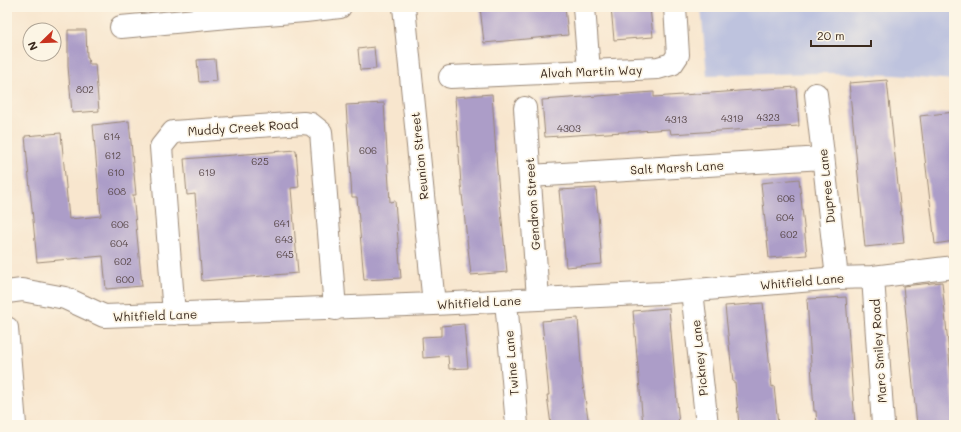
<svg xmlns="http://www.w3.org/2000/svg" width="961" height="432" viewBox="0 0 961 432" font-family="Mali,sans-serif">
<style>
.industrial{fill:#bec3de}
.building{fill:#ac9dc8}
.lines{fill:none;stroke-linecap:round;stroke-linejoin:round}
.minor-casing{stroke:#9a8876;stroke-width:24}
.minor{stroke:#fff;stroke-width:22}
.labels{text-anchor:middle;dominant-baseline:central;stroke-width:3.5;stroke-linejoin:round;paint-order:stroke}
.number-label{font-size:10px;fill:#574748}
.street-label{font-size:12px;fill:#3b2a1e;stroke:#fcf5e5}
</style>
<rect width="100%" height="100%" fill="#fcf5e5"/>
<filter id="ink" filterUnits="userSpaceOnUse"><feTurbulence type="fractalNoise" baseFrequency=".025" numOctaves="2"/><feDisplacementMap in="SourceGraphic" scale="8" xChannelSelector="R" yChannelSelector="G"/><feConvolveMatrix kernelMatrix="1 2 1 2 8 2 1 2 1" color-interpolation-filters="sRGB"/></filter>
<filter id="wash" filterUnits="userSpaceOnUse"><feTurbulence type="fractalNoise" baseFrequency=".012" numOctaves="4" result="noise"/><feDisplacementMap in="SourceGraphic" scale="16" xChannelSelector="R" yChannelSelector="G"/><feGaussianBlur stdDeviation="0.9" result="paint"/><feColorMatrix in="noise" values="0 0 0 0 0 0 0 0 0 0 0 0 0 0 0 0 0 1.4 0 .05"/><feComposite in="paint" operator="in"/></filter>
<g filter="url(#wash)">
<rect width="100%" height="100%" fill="#f8e6ce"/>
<path class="industrial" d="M701,7h253v73l-58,-5 -67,-2 -122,2z"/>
<g id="blocks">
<path class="building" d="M480,7h85l3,28 -84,8z
M611,7h39l3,30 -39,3z
M68,30h18l1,28h1l1,6h6l4,47 -27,2 -4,-47z
M374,47l2,22 -16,1 -2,-21z
M215,59l2,22 -18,1 -2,-22z
M887,80l17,163 -39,4 -16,-164z
M796,87l3,39 -128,8 -1,-5 -125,8 -3,-37 112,-8v5z
M492,94l5,76 10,102 -36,3 -10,-90 -6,-88z
M384,103l6,99 5,-1 6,77 -37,2 -7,-83h-5l-6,-92z
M954,112v129l-19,3 -15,-128z
M129,121l7,74h-3l9,91 -36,3 -3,-33 -66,6 -12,-126 36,-3 8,86 32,-3 -8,-91z
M296,150l3,37 -8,1 7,85 -96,8 -7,-87 -8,1 -3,-36z
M799,179l8,76 -38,3 -8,-75z
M596,188l6,76 -36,3 -7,-77z
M942,282l12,124v19h-37l-14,-139z
M846,297l9,128h-38l-1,-14h-2l-7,-112z
M763,303l9,84 2,-1 4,39h-39l-4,-43h-2l-8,-76z
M669,308l10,117h-36l-10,-114z
M578,318l4,60 7,47h-38l-4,-30h2l-7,-74z
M464,324l4,44 -19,1 -1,-13 -25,2 -1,-21 19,-1v-10z"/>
</g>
</g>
<g filter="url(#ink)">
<use href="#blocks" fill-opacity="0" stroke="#9a8876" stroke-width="1"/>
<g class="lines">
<g class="minor-casing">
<path id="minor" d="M404,7l30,297
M584,7l5,64
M121,27l107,-10 77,-6 35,-4
M450,77l208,-9 14,-4 6,-9 -3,-48
M816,94l21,184
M525,108l13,191
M530,176l293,-18
M873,277l10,148
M692,291l15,134
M7,292l15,-2 43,8 39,18 330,-12 227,-11 176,-15 36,-1 81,-10
M506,301l11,124
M174,314l-13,-167 12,-15 130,-9 8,1 10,8 14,177
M7,328l8,97"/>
</g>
<use href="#minor" class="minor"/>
</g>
</g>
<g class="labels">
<g class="number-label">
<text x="85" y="89">802</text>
<text x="768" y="117">4323</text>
<text x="732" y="118">4319</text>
<text x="676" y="119">4313</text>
<text x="569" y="128">4303</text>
<text x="112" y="136">614</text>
<text x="368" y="150">606</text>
<text x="113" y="155">612</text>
<text x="260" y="161">625</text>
<text x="116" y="172">610</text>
<text x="207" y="172">619</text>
<text x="117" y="191">608</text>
<text x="786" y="198">606</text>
<text x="785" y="217">604</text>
<text x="282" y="223">641</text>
<text x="120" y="224">606</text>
<text x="789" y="234">602</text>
<text x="284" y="239">643</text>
<text x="119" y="243">604</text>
<text x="285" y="254">645</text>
<text x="123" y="261">602</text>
<text x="125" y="279">600</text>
</g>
<g class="street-label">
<text transform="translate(591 71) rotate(-2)">Alvah Martin Way</text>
<text transform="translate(243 127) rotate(-4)">Muddy Creek Road</text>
<text transform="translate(419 156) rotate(-96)">Reunion Street</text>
<text transform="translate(677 167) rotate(-3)">Salt Marsh Lane</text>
<text transform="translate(826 186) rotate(-96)">Dupree Lane</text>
<text transform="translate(532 204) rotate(-94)">Gendron Street</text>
<text transform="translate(802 281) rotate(-5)">Whitfield Lane</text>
<text transform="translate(479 302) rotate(-3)">Whitfield Lane</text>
<text transform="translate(155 315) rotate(-2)">Whitfield Lane</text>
<text transform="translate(878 351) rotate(-94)">Marc Smiley Road</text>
<text transform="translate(699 358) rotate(-96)">Pickney Lane</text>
<text transform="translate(511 363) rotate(-95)">Twine Lane</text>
</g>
</g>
<rect width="961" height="432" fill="none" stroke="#fcf5e5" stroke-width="24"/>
<g transform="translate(42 42) rotate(247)"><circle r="19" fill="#fcf5e5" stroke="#afa495"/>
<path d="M0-3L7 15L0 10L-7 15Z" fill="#c8321e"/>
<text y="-6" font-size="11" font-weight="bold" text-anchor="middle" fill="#3b2a1e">N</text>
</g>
<path d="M811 40v6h60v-6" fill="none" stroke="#3b2a1e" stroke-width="2"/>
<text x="817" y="40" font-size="12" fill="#3b2a1e" stroke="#fcf5e5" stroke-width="3" paint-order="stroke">20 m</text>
</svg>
